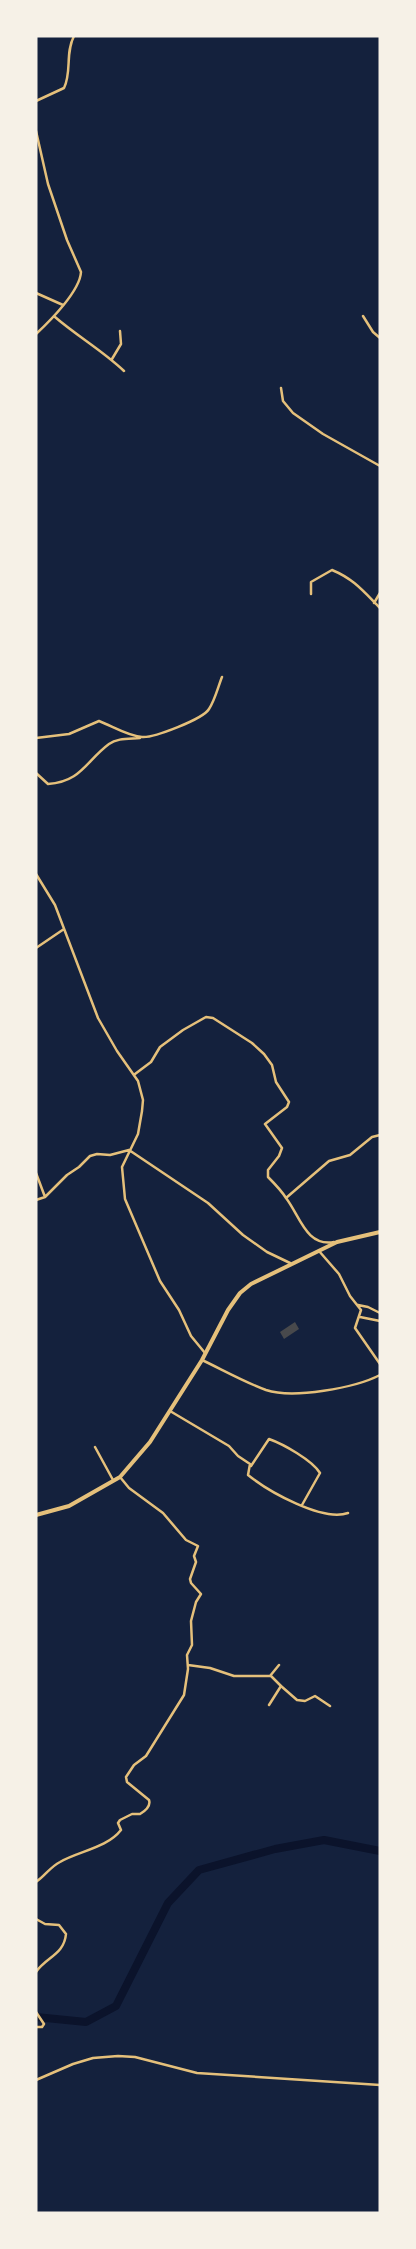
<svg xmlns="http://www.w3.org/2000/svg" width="416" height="2249" viewBox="0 0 416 2249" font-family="'Open Sans',sans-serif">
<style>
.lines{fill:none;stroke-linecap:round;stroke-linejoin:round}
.river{stroke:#0b132b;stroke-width:8}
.building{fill:#48494c}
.minor{stroke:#e5c07b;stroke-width:2.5}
.primary{stroke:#e5c07b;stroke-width:4}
</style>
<rect width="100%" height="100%" fill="#14213d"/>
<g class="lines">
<path class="river" d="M36,2017l50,5 30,-16 52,-103 31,-33 76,-21 49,-9 56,11"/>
</g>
<path class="building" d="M295,1322l4,7 -15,10 -4,-7z"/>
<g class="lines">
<path class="minor" d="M36,101l28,-13c8,-16 1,-35 10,-52
M36,131l12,53 19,56 14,32c-1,19 -31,49 -45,62
M36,293l27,12
M363,316l10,16 7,6
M55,317c22,19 48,34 69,54
M112,359l9,-15 -1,-13
M281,388l2,13 10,12 30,21 57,32
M311,594v-12l21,-12c22,9 32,22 48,38
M374,603l6,-10
M36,738l33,-4 30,-13c13,5 29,15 43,16 12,1 61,-18 67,-28 6,-9 9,-22 13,-32
M36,773l12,11c33,-2 38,-23 61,-40 8,-6 20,-5 31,-6
M36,874l19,31 43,113 19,33 21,30 5,19 -1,11 -4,23 -16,33 3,32 35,82 19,29 12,26 14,17
M36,948l28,-19
M135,1074l16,-12 9,-15 23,-17 23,-13 7,1 39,25 12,11 8,11 4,17 13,20 -2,5 -22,17 17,24 -3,8 -11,14v7c6,6 13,13 18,21 14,18 20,49 48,44
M129,1150l79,53 35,32 24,17 23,11
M36,1173l9,24
M286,1198l43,-37 21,-6 22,-18 8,-2
M36,1200l9,-3 22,-22 12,-8 11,-11 7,-2 13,1 19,-5
M319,1251l20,23 11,22 11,14 -6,18 25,36
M358,1305l10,2 12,6
M360,1317l20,4
M202,1360c21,10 42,22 64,30 27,9 89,-2 114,-15
M170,1411l59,35 9,10 12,8 -2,11c20,16 74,47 100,38
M95,1447l18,33
M251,1466l18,-27c14,5 43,21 51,34l-18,32
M188,1665l22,3 24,8h36l9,-11
M281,1686l16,14 8,1 10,-5 15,10
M269,1705l12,-19 -10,-10
M36,1882c9,-6 14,-15 24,-20 19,-11 47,-14 61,-32l-3,-7 2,-3 12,-6h8c5,-3 11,-8 9,-14l-22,-18 -1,-5 8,-12 12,-9 38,-61 4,-26 -1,-14 5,-10 -1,-24 5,-19 5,-8 -10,-11 -1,-4 6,-17 -2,-6 4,-10 -12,-6 -23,-27 -34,-25 -9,-11
M36,1919l9,5 14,1 7,9c-2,21 -20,23 -30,38
M36,2012l8,12 -2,3h-6
M36,2080l37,-16 20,-6 25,-2 17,1 62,16 183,12"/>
<path class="primary" d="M36,1515l33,-9 51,-29 30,-35 52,-82 26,-50 12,-17 11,-9 86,-42 43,-10"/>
</g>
<rect width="416" height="2249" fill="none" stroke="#f6f1e7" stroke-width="75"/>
</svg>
